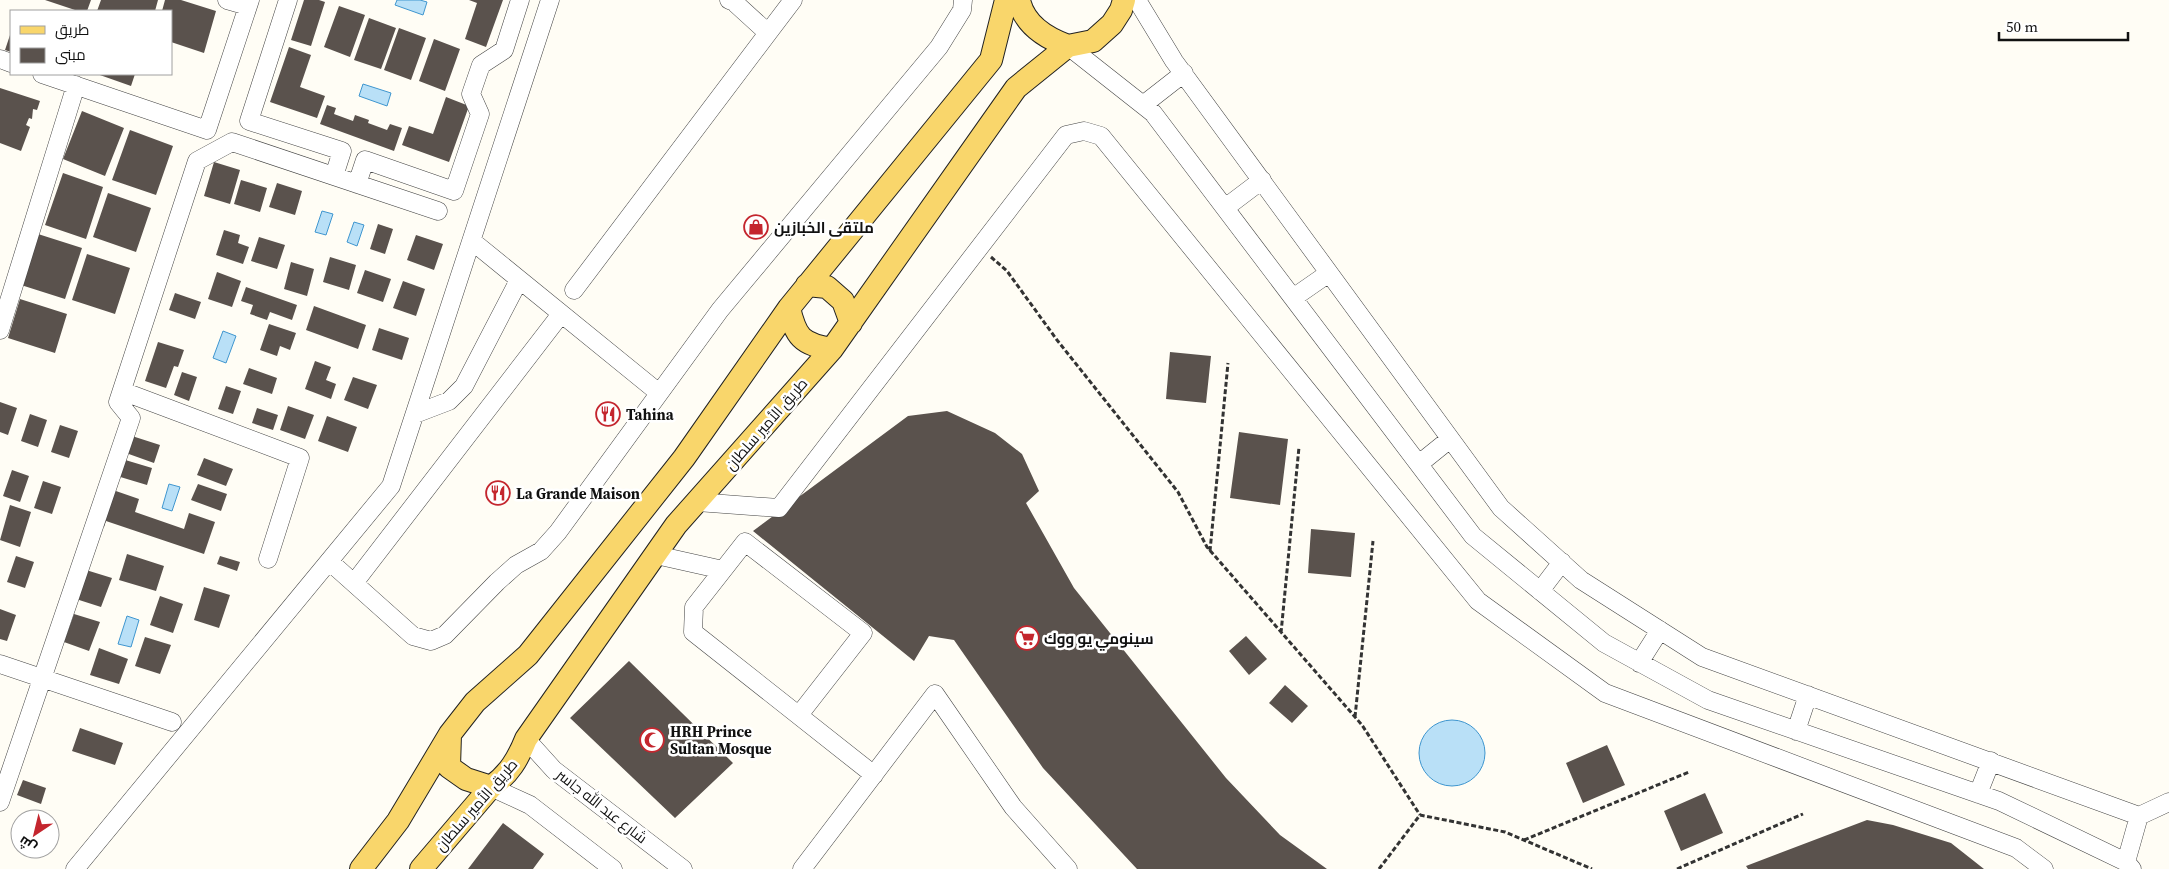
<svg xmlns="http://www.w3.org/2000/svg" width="2169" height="869" viewBox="0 0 2169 869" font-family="'Source Serif 4',Cairo,serif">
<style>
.water{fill:#b9e0f7;stroke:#3f96cf}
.building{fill:#5a524d}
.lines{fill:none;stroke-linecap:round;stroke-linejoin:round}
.minor-casing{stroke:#444;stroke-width:19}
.major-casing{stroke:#222;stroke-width:24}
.path{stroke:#333;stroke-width:3;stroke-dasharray:5 2.5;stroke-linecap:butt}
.minor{stroke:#fff;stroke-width:18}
.major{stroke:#f9d66b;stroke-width:22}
.labels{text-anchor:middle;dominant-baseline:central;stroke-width:5;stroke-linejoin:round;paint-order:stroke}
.poi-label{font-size:15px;font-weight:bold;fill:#111;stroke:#fff;text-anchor:start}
.street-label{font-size:15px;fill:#111;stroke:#fff}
</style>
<rect width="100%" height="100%" fill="#fffdf5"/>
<path class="water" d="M397,0h23l7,2 -4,13 -28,-10z
M363,84l28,9 -4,13 -28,-10z
M322,211l11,3 -7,21 -11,-3z
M354,222l10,3 -7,21 -10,-4z
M223,331l13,5 -10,27 -13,-5z
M169,484l11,3 -8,24 -10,-3z
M127,616l12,4 -8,27 -13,-3z
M1419 753a33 33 0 1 1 66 0a33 33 0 1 1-66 0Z"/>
<path class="building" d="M45,0h46l-4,11h-9z
M101,0h57l-3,11h-58z
M165,0h16l35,11 -12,42 -33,-11v-31h-9z
M304,0h15l6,2 -14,44 -20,-6z
M469,0h34l-17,47 -21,-8 12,-36z
M339,6l26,9 -15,42 -26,-10z
M369,18l27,10 -15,41 -27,-9z
M399,28l27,10 -15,42 -27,-10z
M11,32v20l-6,-2z
M434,39l26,10 -15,42 -26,-10z
M289,47l22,8 -11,32 25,9 -8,22 -47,-16z
M97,74h38l-4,12z
M0,88l40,13 -3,9 -4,-1 -1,10 -3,-1 -3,7 4,2 -9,24 -21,-8z
M446,97l23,9 -20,56 -47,-17 7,-19 24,8z
M327,105l9,3 -2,6 19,7 2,-6 14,5 -1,3 19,7 3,-6 12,4 -8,23 -74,-27z
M82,111l42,17 -19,48 -42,-17z
M130,130l43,16 -17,49 -44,-15z
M214,162l26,8 -10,34 -26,-8z
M63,173l40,14 -17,52 -41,-14z
M241,180l26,8 -7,24 -26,-8z
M277,183l25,8 -7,24 -26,-8z
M108,193l43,15 -15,44 -43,-15z
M378,224l15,5 -8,25 -15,-5z
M224,230l16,5 -2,8 11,4 -6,17 -27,-9z
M38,234l44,14 -17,51 -44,-14z
M416,235l27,9 -9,26 -27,-10z
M259,237l26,8 -8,24 -26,-8z
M87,254l43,14 -15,46 -43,-14z
M330,257l26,8 -7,25 -26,-8z
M291,262l23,7 -7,27 -23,-7z
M365,270l26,9 -8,23 -26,-9z
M217,272l24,9 -9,26 -24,-8z
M403,281l22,8 -9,27 -23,-8z
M246,287l51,18 -5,15 -22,-8 -3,8 -17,-6 3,-9 -12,-4z
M175,293l26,9 -6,17 -26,-9z
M20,299l47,15 -12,39 -47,-15z
M314,306l52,19 -8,24 -52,-19z
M269,324l27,9 -6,17 -10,-4 -3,10 -17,-6z
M379,328l30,10 -7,22 -30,-10z
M158,342l26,8 -6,17 -4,-1 -8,22 -21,-7z
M1170,352l41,4 -5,47 -40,-4z
M315,361l16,6 -5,13 10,4 -5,15 -26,-10z
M249,368l28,10 -5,16 -29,-10z
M182,372l15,5 -8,24 -15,-6z
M353,377l24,8 -9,24 -24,-9z
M226,386l15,5 -8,23 -15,-5z
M0,402l17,6 -9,27 -8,-3z
M288,406l26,9 -9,24 -25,-9z
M257,408l21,7 -5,15 -21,-7z
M947,411l48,22 27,21 17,37 -13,12 48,85 152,190 54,57 47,34h-190l-94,-101 -89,-128 -25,-4 -15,25 -161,-130 155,-115z
M30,414l17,6 -9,27 -17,-6z
M327,416l30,11 -9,25 -30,-11z
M60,425l18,6 -9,27 -18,-6z
M1239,432l49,7 -8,66 -50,-7z
M132,436l28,9 -6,18 -28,-10z
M204,458l29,11 -7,17 -29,-11z
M122,459l30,9 -5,17 -30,-9z
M12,470l17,6 -9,26 -17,-6z
M43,481l18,6 -9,27 -18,-6z
M198,484l29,10 -6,17 -30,-11z
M113,490l26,9 -4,13 49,17 5,-16 26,9 -11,32 -98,-33 -2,6 -2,-1z
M10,505l21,7 -11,35 -20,-7z
M1311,529l44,4 -4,44 -43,-4z
M127,554l37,12 -8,25 -37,-11z
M16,556l18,6 -9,26 -18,-6z
M220,556l20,6 -3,9 -20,-7z
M86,570l26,8 -11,29 -25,-8z
M204,587l26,8 -11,33 -25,-8z
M160,596l23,8 -10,29 -23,-8z
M0,609l16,6 -9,26 -7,-2z
M74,614l26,8 -11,29 -25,-9z
M1246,636l21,23 -18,16 -20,-24z
M145,637l26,8 -11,29 -25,-8z
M99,648l29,11 -9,25 -29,-9z
M629,661l104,102 -58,55 -105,-100z
M1285,685l23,21 -16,17 -23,-20z
M80,728l43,15 -8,22 -43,-14z
M1607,745l18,40 -42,18 -17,-40z
M23,780l23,8 -5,16 -24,-9z
M1705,793l18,40 -42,18 -17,-40z
M1867,820l26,5 58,18 33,26h-236l-2,-3z
M503,823l41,31 -11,15h-65z"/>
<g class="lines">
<g class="minor-casing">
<path id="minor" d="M227,0l21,6
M288,0l-39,121 93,30 -8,25
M1137,0l37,61 327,447 80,72 121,77 437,159
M768,33l25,-33
M1068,46l85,67 320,423 131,107 104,57 291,101 127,61
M0,59l11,4
M42,74l165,56 43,-130
M1143,105l41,-32
M357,184l8,-24 89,31 26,-77 -9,-20 10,-29 23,-15 16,-50
M1225,208l37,-28
M472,241l187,152
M574,290l194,-257 -34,-31 -5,-2
M1293,298l36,-25
M0,330l76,-245
M122,391l178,67 -32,101
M415,414l34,-13 15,-15 55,-106
M1419,464l31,-25
M697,502l82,6 287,-373 18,-4 17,5 377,465 127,92 411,155 28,21
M656,555l67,15
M329,561l84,75 18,5 14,-6 52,-53 19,-17 25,-14 17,-19 162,-222 219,-263 23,-37 1,-10
M354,583l207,-269
M1540,591l22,-29
M1639,663l21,-33
M0,664l172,58
M799,715l64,-82 -118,-91 -51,65 -1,25 181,143
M1796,731l12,-36
M526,739l28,31 129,99
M491,787l39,18 83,64
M1978,794l13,-33
M0,802l131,-384 -13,-16 79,-241 35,-19 206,69
M75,869l316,-383 159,-486
M802,869l133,-175 78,113 55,62
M2132,869l-6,-7 13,-46 30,-14"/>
</g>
<g class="major-casing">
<path id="major" d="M1019,0c5,25 27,38 49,46
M807,285l20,2 16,14 8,22
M789,308c7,29 12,36 43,41
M450,735l-1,32 17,12 25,8
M361,869l37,-48 52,-87 25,-32 53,-47 156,-197 105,-150 202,-248 15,-60
M421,869l70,-82c18,-13 27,-28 35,-48l150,-214 156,-176 184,-261 52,-42 25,-5 19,-17 9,-14 3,-10"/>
</g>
<path class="path" d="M991,257l16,14 50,69 121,152 29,55 155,178 58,90
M1210,551l18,-188
M1281,633l18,-186
M1355,717l18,-176
M1524,840l165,-68
M1379,869l41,-54 85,17 87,37
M1677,869l126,-55"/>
<use href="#minor" class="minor"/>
<use href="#major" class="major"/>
</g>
<defs>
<g id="shop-ring" transform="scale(1.25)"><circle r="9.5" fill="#fff" stroke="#c4262e" stroke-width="1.5"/><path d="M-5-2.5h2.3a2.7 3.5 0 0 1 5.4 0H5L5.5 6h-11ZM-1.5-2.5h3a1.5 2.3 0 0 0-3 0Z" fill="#c4262e"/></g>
<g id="restaurant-ring" transform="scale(1.25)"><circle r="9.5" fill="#fff" stroke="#c4262e" stroke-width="1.5"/><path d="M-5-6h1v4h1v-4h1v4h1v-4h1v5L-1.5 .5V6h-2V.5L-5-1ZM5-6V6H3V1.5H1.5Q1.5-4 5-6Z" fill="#c4262e"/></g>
<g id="supermarket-ring" transform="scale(1.25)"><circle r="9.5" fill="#fff" stroke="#c4262e" stroke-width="1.5"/><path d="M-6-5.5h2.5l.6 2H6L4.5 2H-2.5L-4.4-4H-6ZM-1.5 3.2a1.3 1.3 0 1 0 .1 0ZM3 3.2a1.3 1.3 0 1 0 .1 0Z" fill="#c4262e"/></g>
<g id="mosque-ring" transform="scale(1.25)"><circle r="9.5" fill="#fff" stroke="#c4262e" stroke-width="1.5"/><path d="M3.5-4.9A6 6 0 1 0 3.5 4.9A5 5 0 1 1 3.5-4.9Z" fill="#c4262e"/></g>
</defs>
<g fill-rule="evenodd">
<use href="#shop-ring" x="756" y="227"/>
<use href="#restaurant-ring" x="608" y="414"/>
<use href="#restaurant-ring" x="498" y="493"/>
<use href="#supermarket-ring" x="1027" y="638"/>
<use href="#mosque-ring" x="652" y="740"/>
</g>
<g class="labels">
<g class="poi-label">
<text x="774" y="227">ملتقى الخبازين</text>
<text x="626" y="414">Tahina</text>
<text x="516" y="493">La Grande Maison</text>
<text x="1044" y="638">سينومي يو ووك</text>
<text x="670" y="731">HRH Prince<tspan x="670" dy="17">Sultan Mosque</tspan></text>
</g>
<g class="street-label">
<text transform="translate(766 424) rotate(-49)">طريق الأمير سلطان</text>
<text transform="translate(476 805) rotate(-49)">طريق الأمير سلطان</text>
<text transform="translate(602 806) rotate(38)">شارع عبد الله جاسر</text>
</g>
</g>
<rect x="10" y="10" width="162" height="65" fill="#ffffff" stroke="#a0a0a0"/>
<rect x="20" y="26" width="25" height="8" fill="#f9d66b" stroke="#a0a0a0"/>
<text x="55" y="35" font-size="15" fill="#111111">طريق</text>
<rect x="20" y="48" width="25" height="15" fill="#5a524d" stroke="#a0a0a0"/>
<text x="55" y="60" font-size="15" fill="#111111">مبنى</text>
<g transform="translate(35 834) rotate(215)"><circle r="24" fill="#ffffff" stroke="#a0a0a0"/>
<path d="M0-4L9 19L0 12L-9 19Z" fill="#c4262e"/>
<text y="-8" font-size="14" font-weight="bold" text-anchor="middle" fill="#111111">ش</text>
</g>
<path d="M1999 32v8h129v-8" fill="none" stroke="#111111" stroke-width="2.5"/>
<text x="2006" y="32" font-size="15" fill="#111111" stroke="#ffffff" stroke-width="4" paint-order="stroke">50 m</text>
</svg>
